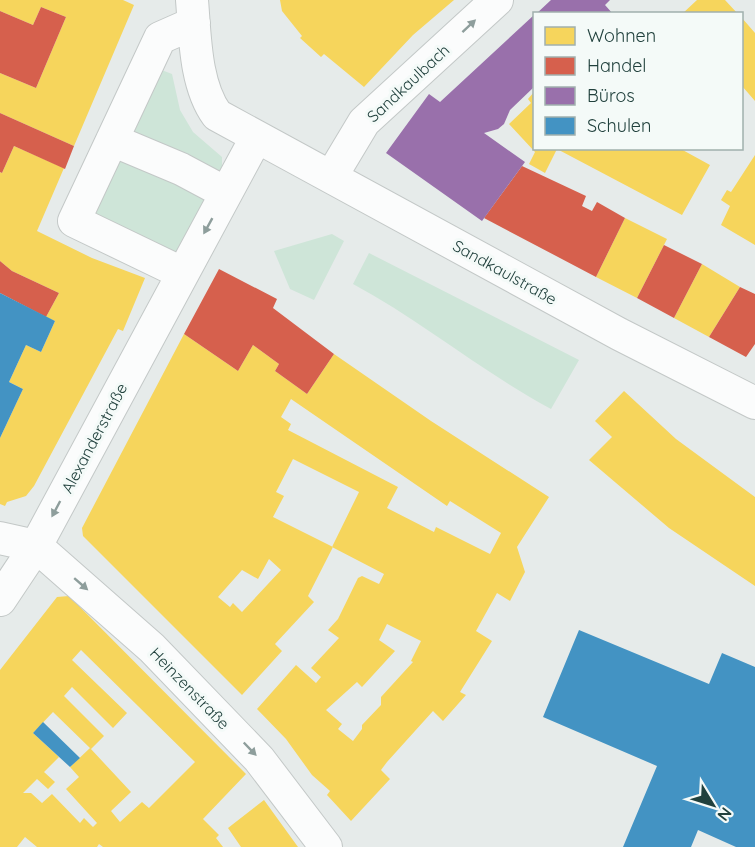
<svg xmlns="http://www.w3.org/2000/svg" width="755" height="847" viewBox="0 0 755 847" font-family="Quicksand,sans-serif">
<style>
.green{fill:#cee5d8}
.homes{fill:#f6d55c;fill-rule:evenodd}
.shops{fill:#d6604d}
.offices{fill:#9970ab}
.schools{fill:#4393c3}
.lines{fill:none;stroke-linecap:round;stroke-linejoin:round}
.minor-casing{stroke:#c3c8c7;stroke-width:34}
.minor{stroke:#fbfcfc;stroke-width:32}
.oneway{fill:#8e9e9c}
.labels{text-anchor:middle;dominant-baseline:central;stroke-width:6;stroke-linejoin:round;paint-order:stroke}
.street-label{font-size:16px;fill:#21413d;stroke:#f4faf8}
</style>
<rect width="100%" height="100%" fill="#e6ebea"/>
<path class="green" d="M159,69l13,5 8,36 13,22 29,25v14l-45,87 -86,-43z
M332,234l12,7 -30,59 -24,-11 -16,-38z
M369,253l210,107 -28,49c-69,-37 -129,-88 -198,-125z"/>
<path class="homes" d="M0,0h123l11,5 -60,141 -74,-33v-40l36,15 30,-71 -25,-10 -8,18 -33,-14z
M280,0h174l-41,35 -49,52 -40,-33 -3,3 -21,-19 2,-2 -20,-25z
M697,0h28l13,14h-56z
M742,18l13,15v68l-13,-15z
M534,92v56h145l31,17 -28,50 -125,-66 -12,24 -16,-9 6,-12 -26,-28 22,-21 -3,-4z
M14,146l50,22 -27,63 55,27 53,20 -22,53 -5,-2 -84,157 -8,10 -19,6 -2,4 -5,-2v-66l23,-49 -14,-7 17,-37 15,7 14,-31 -9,-4 13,-24 -47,-22 -12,-10v-89l2,1z
M755,155v90l-34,-20 9,-19 -9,-6 6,-10 4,2z
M625,218l42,21 -30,59 -41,-21z
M702,264l38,23 -31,50 -35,-19z
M184,334l54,37 15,-26 26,19 -4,7 32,23 27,-40 97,67 118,76 -32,50 8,25 -15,29 -13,-8 -21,38 16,10 -32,51 6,3 -23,26 -10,-10 -46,51 -6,8 9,9 -39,42 -24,-26 3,-4 -18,-16 -26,-36 -29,-30 39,-44 20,18 5,-6 -10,-9 28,-30 -11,-8 10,-11 20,-41 4,-2 17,8 5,-10 -52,-27 27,-55 -66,-33 -17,33 8,4 -11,21 60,30 -25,49 6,6 -39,42 7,7 -40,44 -159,-159 -1,-8zM291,399l156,107 3,-5 51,32 -11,21 -54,-27 -2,5 -47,-24 11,-21 -110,-57 3,-6 -10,-7zM269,559l12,11 -39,42 -9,-9 -3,4 -12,-10 24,-27 16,9zM387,624l34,17 -10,20 2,1 -32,35v8l-19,20v4l-9,12 -15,-12 4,-5 -16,-14 31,-28 5,5 33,-36 -16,-11z
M624,391l52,48 79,58v89l-86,-58 -80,-68 23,-23 -17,-16z
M69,596l177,178 -43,45 16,16 -3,3 7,9h-120l-4,-3 -2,3h-60l-12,-10 -8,10h-17v-177l57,-73zM81,650l114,112 -46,46 -7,-6 -22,20 -9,-11 20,-19 -41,-44 -20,19 9,10 -13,12 31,34 -4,4 -9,-9 -4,5 -28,-29 -10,9 -11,-10h-8l14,-14 11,10 7,-7 -11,-10 15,-15 -26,-24 20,-21 38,37 13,-13 -40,-40 8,-9 41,41 14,-15 -55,-53z
M264,800l34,47h-57l-13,-19z"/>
<path class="shops" d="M41,7l25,10 -30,71 -36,-15v-62l33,14z
M0,113l74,33 -9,23 -51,-23 -12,27 -2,-1z
M522,166l64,30 -4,10 10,5 5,-9 28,16 -29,59 -112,-59z
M664,245l38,19 -28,54 -37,-20z
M0,261l12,10 47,22 -13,24 -46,-24z
M219,269l58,30 -4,9 61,46 -27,40 -32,-23 4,-7 -26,-19 -15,26 -54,-37z
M740,287l15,7v50l-9,13 -37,-20z"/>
<path class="offices" d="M551,0h59l-5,5 8,9h-77z
M534,15v72l-24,23 -6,14 -6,5 -14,4 41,29 -43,59 -96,-68 43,-59 11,8z"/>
<path class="schools" d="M0,293l55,28 -14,31 -15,-7 -17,37 14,7 -23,49z
M579,630l130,54 13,-31 33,14v180h-19l-38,-17 -7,17h-68l34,-81 -114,-49z
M43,722l37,36 -10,9 -37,-34z"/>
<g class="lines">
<g class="minor-casing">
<path id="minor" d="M192,0c3,36 3,85 25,115l402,219 136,69
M112,140l69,29 45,24
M331,177l33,-55 133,-122
M182,273l-108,-52 86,-183 34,-15
M0,538l36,8 116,102 107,111 67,88
M0,600l36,-54 220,-408"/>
</g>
<use href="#minor" class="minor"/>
</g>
<defs><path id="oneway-solid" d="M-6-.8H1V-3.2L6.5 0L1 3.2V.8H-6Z" transform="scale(1.5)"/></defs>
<g class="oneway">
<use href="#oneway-solid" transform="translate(469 26) rotate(-43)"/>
<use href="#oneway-solid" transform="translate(208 226) rotate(119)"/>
<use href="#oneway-solid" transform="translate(56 509) rotate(118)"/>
<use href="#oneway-solid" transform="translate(81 584) rotate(41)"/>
<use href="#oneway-solid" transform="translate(250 749) rotate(46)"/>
</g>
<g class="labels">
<g class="street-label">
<text transform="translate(408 83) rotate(-43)">Sandkaulbach</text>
<text transform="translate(505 272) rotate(29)">Sandkaulstraße</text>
<text transform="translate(94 438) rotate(-62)">Alexanderstraße</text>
<text transform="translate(190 688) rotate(46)">Heinzenstraße</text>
</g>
</g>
<rect x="533" y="12" width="210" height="138" fill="#f4faf8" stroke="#a0b0ad" stroke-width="1.5"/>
<rect x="545" y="27" width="30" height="18" fill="#f6d55c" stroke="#a0b0ad" stroke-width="1.5"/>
<text x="587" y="42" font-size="18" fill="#21413d">Wohnen</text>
<rect x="545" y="57" width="30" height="18" fill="#d6604d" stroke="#a0b0ad" stroke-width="1.5"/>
<text x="587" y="72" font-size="18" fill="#21413d">Handel</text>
<rect x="545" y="87" width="30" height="18" fill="#9970ab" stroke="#a0b0ad" stroke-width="1.5"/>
<text x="587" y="102" font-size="18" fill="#21413d">Büros</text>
<rect x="545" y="117" width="30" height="18" fill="#4393c3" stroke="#a0b0ad" stroke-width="1.5"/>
<text x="587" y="132" font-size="18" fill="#21413d">Schulen</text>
<g transform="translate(713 805) rotate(128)" stroke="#f4faf8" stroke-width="4.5" paint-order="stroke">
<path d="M0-4.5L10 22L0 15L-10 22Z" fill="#21413d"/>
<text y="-9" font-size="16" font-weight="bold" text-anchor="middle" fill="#21413d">N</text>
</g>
</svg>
